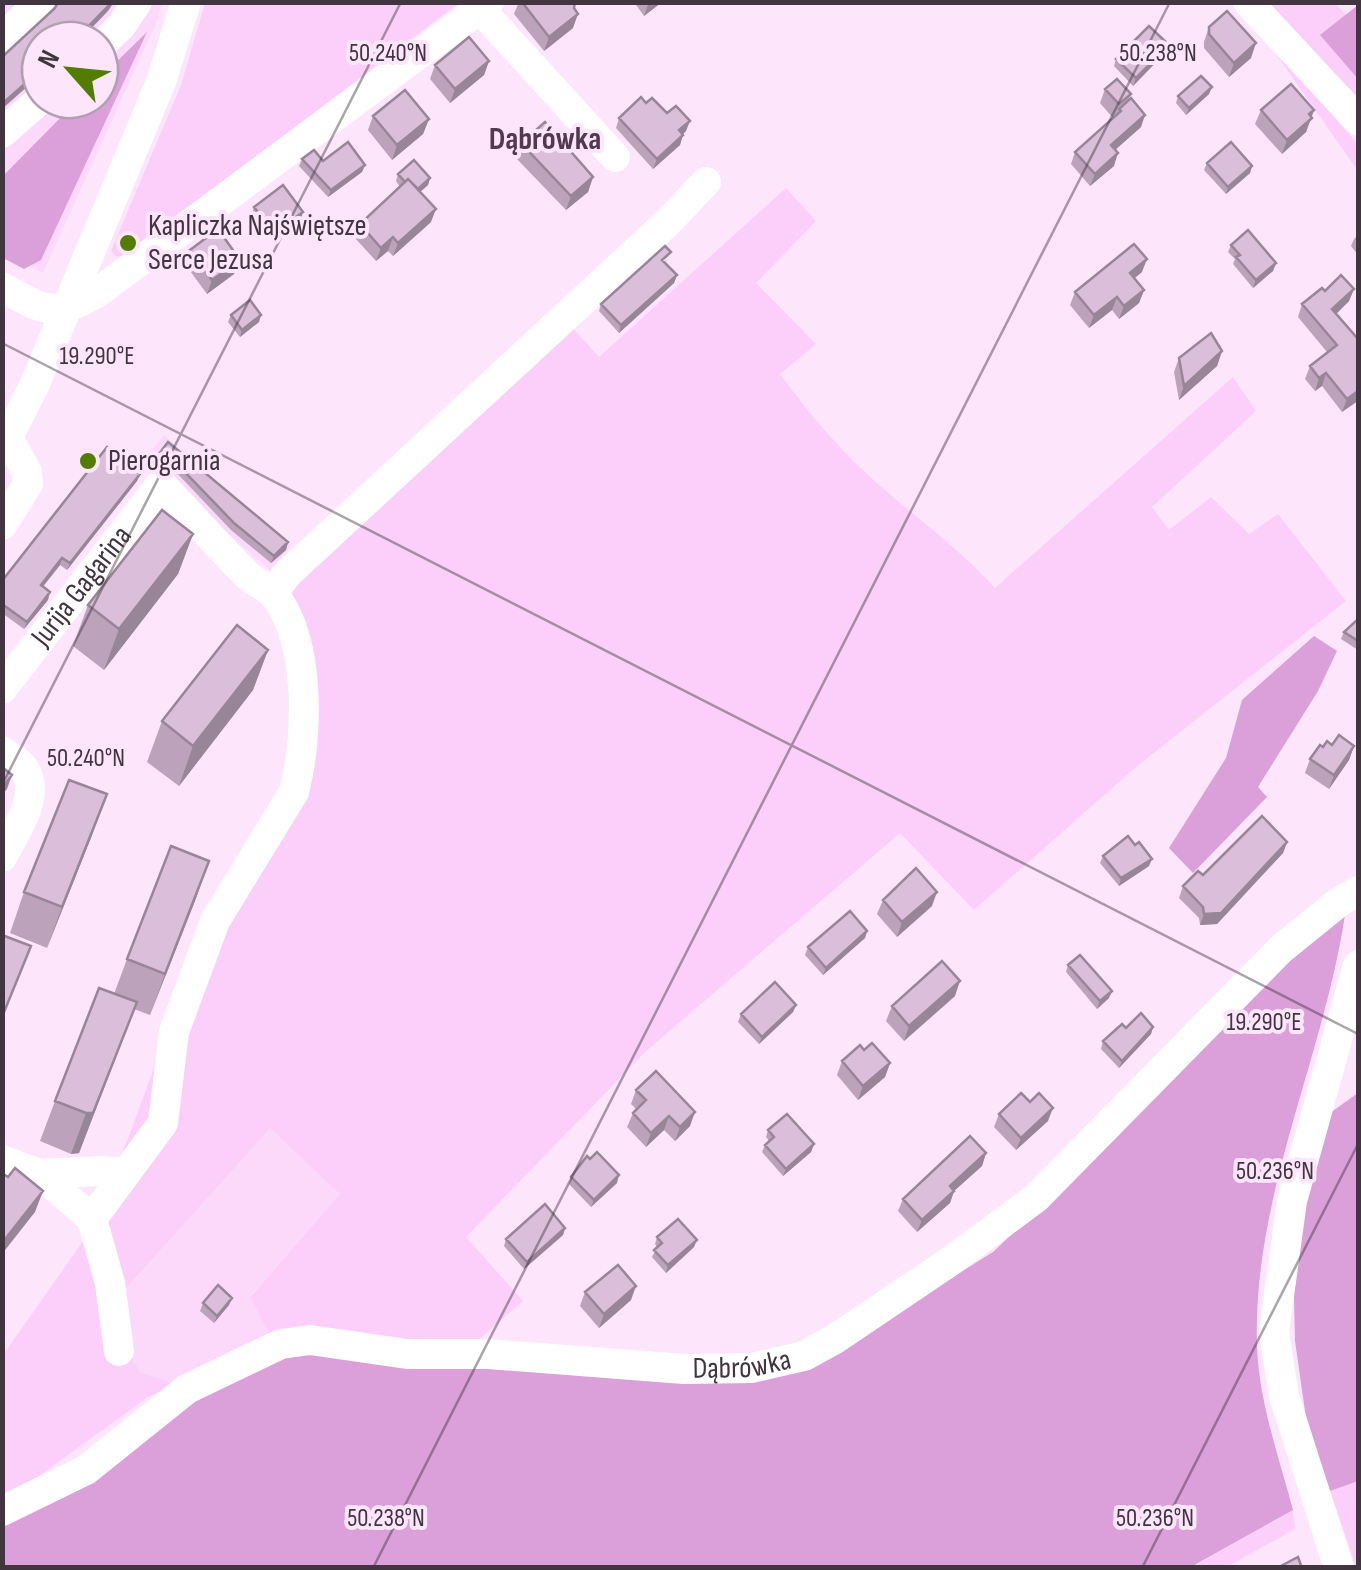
<svg xmlns="http://www.w3.org/2000/svg" width="1361" height="1570" viewBox="0 0 1361 1570" font-family="'Sofia Sans Condensed',sans-serif">
<style>
.built{fill:#fcd9fa;fill-rule:evenodd}
.green{fill:#fbcff9}
.forest{fill:#db9fd9}
.lines{fill:none;stroke-linecap:round;stroke-linejoin:round}
.minor{stroke:#fff;stroke-width:30}
.wall{fill:#bca3bb}
.shaded-wall{fill:#998598}
.building{fill:#dbbed9;stroke:#998598;stroke-width:2.5}
.ticks{fill:none;stroke:#413640;stroke-width:2.5;stroke-opacity:0.45}
.poi-dot{fill:#537d00;stroke:#fde5fb;stroke-width:4}
.labels{text-anchor:middle;dominant-baseline:central;stroke-width:8;stroke-linejoin:round;paint-order:stroke}
.poi-label{font-size:30px;fill:#413640;stroke:#fde5fb;text-anchor:start}
.street-label{font-size:30px;fill:#413640;stroke:#fde5fb}
.neighbourhood-label{font-size:32px;font-weight:bold;fill:#513950;stroke:#fde5fb}
.ticks-label{font-size:25px;text-anchor:middle;fill:#413640;stroke:#fde5fb;stroke-width:8;stroke-linejoin:round;paint-order:stroke}
</style>
<rect width="100%" height="100%" fill="#fde5fb"/>
<path class="built" d="M2,3h160l-7,23 -112,247 -40,-20zM40,40h60v60h-60z
M164,435l127,111 -21,24 -120,-105v-13z
M270,1127l70,67 -90,102 21,41 -95,47 -36,-12 -16,-30 -7,-42z"/>
<path class="green" d="M205,3h254l-333,252 -9,2 -6,-6 70,-166z
M1264,3h71l11,12 -25,21 37,43v26z
M1271,47l87,97v27z
M786,188l30,33 -60,62 60,61 -36,30c26,35 55,71 87,100 43,40 88,70 128,114l238,-211 23,34 -104,96 17,23 42,-33 38,37 29,-20 68,87 -210,166 -162,143 -74,-77 -255,219 -179,185 57,64 -47,41 -205,-5 -21,-40 90,-103 -70,-66 -153,171 7,43 16,30 36,12 -28,13 -124,90 -21,10v-142l78,-111 47,-105 80,-219 87,-109 19,-141 -24,-83 280,-262 29,32z
M1358,1481v86h-2l-26,-76z
M1293,1510l2,19 -68,38 -36,1z"/>
<path class="forest" d="M1358,5v74l-38,-44z
M147,32l-106,228 -17,9 -21,-11v-82l75,-76h22v-22z
M1314,636l23,15 -19,40 -60,96 9,10 -74,76 -24,-25 57,-90 16,-58z
M1345,915c-22,145 -93,282 -88,432 2,55 22,110 36,163l-102,57 -1188,1v-44l121,-90 174,-84 514,15 181,-113 122,-115 173,-178z
M1358,1093v388l-28,10 -23,-66 -12,-84 -2,-88 37,-140z"/>
<g class="lines">
<g class="minor">
<path d="M1248,2l110,118"/>
<path d="M480,9l135,148"/>
<path d="M2,39l37,-37"/>
<path d="M100,46l21,-20 16,-24"/>
<path d="M2,133l38,-33"/>
<path d="M2,287c43,24 51,31 95,6l392,-291"/>
<path d="M2,449l33,-65 126,-302 25,-80"/>
<path d="M2,525l26,-41 -1,-12 -19,-34"/>
<path d="M273,593l14,-19 382,-353 37,-39"/>
<path id="s1" d="M2,689l159,-205c29,30 56,61 85,90 9,9 23,13 30,23 35,48 32,139 18,195l-79,129 -41,111 -11,91 -71,96"/>
<path d="M2,751c6,5 15,9 20,15 22,27 -7,66 -20,91"/>
<path d="M2,1160l38,14 59,-3 26,2"/>
<path d="M40,1174l52,45 18,64 9,68"/>
<path id="s2" d="M2,1511l84,-41 101,-81 94,-45 29,-4 97,14h81l196,15 68,-1 52,-12 31,-17 117,-79 84,-62 245,-249 58,-47 19,-11"/>
<path d="M1339,1568l-55,-172 -10,-64 18,-131 66,-236"/>
</g>
</g>
<path class="wall" d="M519,2h56l-2,26 -29,23 -30,-37z
M634,2h28l-18,14z
M1209,27l42,31 -22,19 -25,-29v-6z
M1169,45l-3,7 -33,34 -19,-20 2,-7z
M489,61l-5,14 -34,28 -20,-24 5,-14z
M1105,89l26,5 -3,6 13,27 -26,23 -1,16 -24,20 -19,-22 4,-12 38,-34 -13,-15z
M1209,94l-23,21 -10,-12 2,-7z
M646,103l40,28 -3,3 -3,11 -27,24 -37,-41 3,-10z
M1261,110h53l-8,22 -24,22 -27,-30z
M373,116l56,3 -6,15 -31,26 -24,-30z
M521,143l72,34 -5,15 -22,18 -50,-52z
M302,159l63,6 -3,7 -34,25 -29,-31z
M1207,163l45,3 -2,7 -24,21 -22,-24z
M398,174l32,4 -2,7 -8,7 11,30 -38,34 -5,-5 -12,10 -21,-23 5,-14 40,-37 -4,-6z
M254,207l47,12 -29,22 -20,-27z
M1358,235v20l-7,-9 3,-7z
M1231,245l45,18 -3,8 -20,17 -20,-24 2,-5 -7,-7z
M190,250l50,10 -6,14 -27,20 -22,-30z
M668,259l-3,3 12,13 -3,8 -55,50 -20,-22 2,-7z
M1142,272l-8,6 10,12 -5,13 -20,16 -7,-9 -23,18 -19,-23 5,-13z
M1354,289l-5,12 -13,13 22,25v59l-16,14 -20,-26 -7,5 -10,-12 5,-13 17,-14 -29,-35 4,-13 23,-13z
M231,315l28,7 -19,15 -12,-15z
M1222,351l-5,15 -38,34 -5,-28 5,-14z
M168,442l120,100 -2,8 -15,13 -40,-33 -56,-59 -9,-5 -13,-1 3,-7z
M140,474l-3,7 -70,89 -7,-5 -17,22 5,13 -24,29 -22,-16v-32z
M193,534l-15,40 -74,96 -31,-24 15,-41z
M1358,619v31l-17,-11 3,-7z
M268,650l-15,40 -74,96 -32,-24 15,-41z
M1332,745l22,1 -5,14 -20,29 -24,-16 5,-14 13,-12z
M92,835l-45,113 -37,-15 14,-41z
M1287,842l-4,11 -66,71 -17,1 -1,-7 -20,-20 4,-12 20,-11z
M1103,856l46,10 -30,20 -19,-23z
M209,861l-59,154 -16,-6 -55,144 -8,1 -31,-13 15,-40 59,-107 13,-35z
M883,900l49,6 -35,31 -20,-23z
M867,931l-2,7 -42,37 -18,-20 3,-8z
M1068,965l41,33 -12,11 -31,-37z
M955,996l-51,45 -18,-20 6,-15z
M796,1005l-3,7 -34,32 -21,-22 3,-8z
M1153,1027l-2,7 -32,34 -18,-19 2,-8 23,-13z
M864,1050l26,13 -5,14 -27,23 -21,-25 5,-14z
M636,1090l54,36 -15,15 -11,-11 -18,17 -19,-20 6,-14 3,-4 -5,-5z
M999,1114l49,7 -32,29 -22,-23z
M768,1130l46,14 -3,8 -28,24 -21,-24 3,-7 4,-4 -3,-4z
M986,1153l-4,13 -28,25 -4,12 -33,29 -19,-21 5,-12z
M571,1177l46,6 -26,24 -22,-23z
M565,1228l-2,7 -39,34 -20,-23 2,-7z
M657,1237l37,10 -28,26 -14,-16 5,-10 -2,-3z
M585,1292l46,8 -32,28 -19,-22z
M203,1303l26,2 -15,18 -14,-12z"/>
<path class="shaded-wall" d="M112,2h2l-6,9 -28,29h-5z
M649,2h13l-18,14z
M578,14l-5,14 -29,23 5,-14z
M1256,43l-5,15 -22,19 5,-14z
M1169,45l-3,7 -33,34 3,-8z
M489,61l-5,14 -34,28 5,-14z
M40,75v5l-2,2 -10,4 -26,23v-5l28,-25z
M1212,87l-3,7 -23,21 3,-7z
M1314,110l-8,22 -24,22 5,-14z
M1145,115l-4,12 -35,31 5,-13z
M429,119l-6,15 -31,26 5,-15z
M690,121l-4,10 -10,10 3,-11z
M683,135l-3,10 -27,24 4,-10z
M1118,153l-4,13 -24,20 5,-12z
M365,165l-3,7 -34,25 3,-7z
M1252,166l-2,7 -24,21 2,-7z
M593,177l-5,15 -22,18 5,-14z
M430,178l-2,7 -16,14 3,-7z
M436,209l-5,13 -38,34 5,-13z
M303,212l-2,7 -29,22 2,-8z
M393,237l-5,14 -12,10 5,-13z
M1147,259l-5,13 -17,14 5,-13z
M240,260l-6,14 -27,20 5,-14z
M1276,263l-3,8 -20,17 3,-8z
M677,275l-3,8 -55,50 2,-8z
M1354,289l-5,12 -21,21 4,-13z
M1144,290l-5,13 -20,16 5,-13z
M1117,297l-5,13 -23,18 5,-13z
M261,315l-2,7 -19,15 2,-7z
M1222,351l-5,15 -38,34 5,-14z
M1326,373l-4,13 -7,5 4,-13z
M1358,391v10l-16,11 5,-13z
M156,458l13,1 -3,7 -13,-1z
M140,474l-3,7 -70,89 3,-7z
M193,534l-15,40 -74,96 15,-41z
M288,542l-2,8 -15,13 3,-7z
M62,558l-2,7 -22,27 3,-7z
M50,592l-2,8 -24,29 3,-7z
M268,650l-15,40 -74,96 14,-40z
M1354,746l-5,14 -20,29 5,-14z
M12,775l-5,14 -5,6v-7z
M107,794l-15,41 -45,113 15,-41z
M1287,842l-4,11 -66,71 -17,1 4,-11z
M1152,859l-3,7 -30,20 2,-8z
M209,861l-14,40 -45,114 15,-41z
M937,892l-5,14 -35,31 5,-15z
M867,931l-2,7 -42,37 3,-7z
M960,981l-5,15 -51,45 5,-15z
M1112,991l-3,7 -12,11 3,-8z
M137,1002l-58,151 -8,1 15,-41z
M796,1005l-3,7 -34,32 3,-7z
M1153,1027l-2,7 -32,34 3,-7z
M890,1063l-5,14 -27,23 5,-14z
M1053,1108l-5,13 -32,29 5,-12z
M695,1112l-5,14 -15,15 5,-14z
M669,1116l-5,14 -18,17 5,-14z
M814,1144l-3,8 -28,24 3,-7z
M986,1153l-4,13 -28,25 -4,12 -33,29 5,-12 28,-34z
M619,1175l-2,8 -26,24 3,-7z
M43,1191l-8,21 -33,42v-11z
M565,1228l-2,7 -39,34 3,-7z
M697,1240l-3,7 -28,26 2,-8z
M636,1286l-5,14 -32,28 5,-14z
M232,1298l-3,7 -15,18 3,-7z"/>
<path class="building" d="M58,2h54l-37,38h-35v35l-10,4 -28,25v-47l53,-49z
M522,2h53l-1,6 4,6 -29,23z
M1227,11l29,32 -22,20 -25,-29v-7z
M1149,26l20,19 -33,33 -20,-19z
M469,37l20,24 -34,28 -20,-24z
M1201,76l11,11 -23,21 -11,-12z
M1117,79l14,15 -12,10 -14,-15z
M1291,84l23,26 -5,4 3,4 -25,22 -26,-30z
M405,90l24,29 -32,26 -24,-29z
M641,97l5,6 6,-5 15,15 9,-7 14,15 -11,9 4,5 -26,24 -38,-41z
M1131,98l14,17 -34,30 7,8 -23,21 -20,-22 46,-41 -2,-2z
M545,122l48,55 -22,19 -50,-53z
M348,142l17,23 -34,25 -29,-31 12,-9 9,11z
M1231,142l21,24 -24,21 -21,-24z
M414,160l16,18 -12,11 -10,-10 -3,3 -7,-8z
M408,179l28,30 -38,34 -5,-6 -12,11 -21,-24z
M283,185l20,27 -29,21 -20,-26z
M218,229l22,31 -28,20 -22,-30z
M1248,230l28,33 -20,17 -20,-23 4,-2 -9,-10z
M1134,244l13,15 -17,14 14,17 -20,16 -7,-9 -23,18 -19,-23z
M665,246l6,6 -9,8 15,15 -56,50 -20,-21z
M1341,275l13,14 -22,20 26,30v52l-11,8 -21,-26 -7,5 -9,-12 27,-21 -35,-41 20,-16 3,3z
M250,300l11,15 -19,15 -11,-15z
M1211,333l11,18 -38,35 -5,-28z
M168,442l120,100 -14,14 -40,-33 -57,-59 -8,-5 -13,-1z
M107,447l33,27 -70,89 -8,-5 -21,27 9,7 -23,30 -25,-18v-23z
M162,510l31,24 -74,95 -31,-24z
M1358,619v22l-14,-9z
M237,625l31,25 -75,96 -31,-25z
M1339,735l15,11 -20,29 -24,-16 10,-14 3,2 4,-6 5,4z
M2,767l10,8 -10,13z
M69,780l38,14 -45,113 -38,-15z
M1262,816l25,26 -66,71 -17,1 -1,-7 -20,-21 15,-15 5,4z
M1128,836l7,9 4,-3 13,17 -31,19 -18,-22z
M171,846l38,15 -44,113 -38,-15z
M916,868l21,24 -35,30 -19,-22z
M850,911l17,20 -41,37 -18,-21z
M2,935l29,11 -29,71z
M1080,955l32,36 -12,10 -32,-36z
M942,961l18,20 -51,45 -17,-20z
M775,982l21,23 -34,32 -21,-23z
M99,988l38,14 -44,111h-7l-31,-12z
M1141,1013l12,14 -31,34 -19,-20 19,-17 4,4z
M872,1043l18,20 -27,23 -21,-25 18,-16 4,5z
M656,1071l39,41 -15,15 -11,-11 -18,17 -18,-20 13,-13 -10,-10z
M1021,1093l9,9 9,-9 14,15 -32,30 -22,-24z
M787,1114l27,30 -28,25 -21,-24 9,-8 -6,-7z
M970,1136l16,17 -36,33 4,5 -32,29 -19,-21z
M597,1152l22,23 -25,25 -23,-23 16,-21 3,3z
M15,1168l28,23 -41,52v-65l3,-3 3,2z
M545,1204l20,24 -38,34 -21,-23z
M678,1219l19,21 -29,25 -14,-15 8,-7 -5,-6z
M618,1265l18,21 -32,28 -19,-22z
M218,1285l14,13 -15,18 -14,-13z
M1298,1557l4,11h-25z"/>
<path class="ticks" d="M2,343l1356,691M2,785l399,-783M373,1568l797,-1566M1142,1568l216,-424"/>
<g class="poi-dot">
<circle cx="128" cy="243" r="10"/>
<circle cx="88" cy="461" r="10"/>
</g>
<g class="labels">
<g class="poi-label">
<text x="148" y="226">Kapliczka Najświętsze<tspan x="148" dy="34">Serce Jezusa</tspan></text>
<text x="108" y="461">Pierogarnia</text>
</g>
<g class="street-label">
<text stroke="none"><textPath href="#s1" startOffset="130">Jurija Gagarina</textPath></text>
<text stroke="none"><textPath href="#s2" startOffset="790">Dąbrówka</textPath></text>
</g>
<g class="neighbourhood-label">
<text x="545" y="139">Dąbrówka</text>
</g>
</g>
<g class="ticks-label">
<text x="388" y="61">50.240°N</text>
<text x="1158" y="61">50.238°N</text>
<text x="97" y="364">19.290°E</text>
<text x="86" y="766">50.240°N</text>
<text x="1264" y="1030">19.290°E</text>
<text x="1275" y="1179">50.236°N</text>
<text x="386" y="1526">50.238°N</text>
<text x="1155" y="1526">50.236°N</text>
</g>
<rect width="1361" height="1570" fill="none" stroke="#413640" stroke-width="10"/>
<g transform="translate(70 70) rotate(297)"><circle r="48" fill="#fde5fb" stroke="#b29fb0" stroke-width="2.5"/>
<path d="M0-8L18 38L0 25L-18 38Z" fill="#537d00"/>
<text y="-15" font-size="28" font-weight="bold" text-anchor="middle" fill="#413640">N</text>
</g>
</svg>
